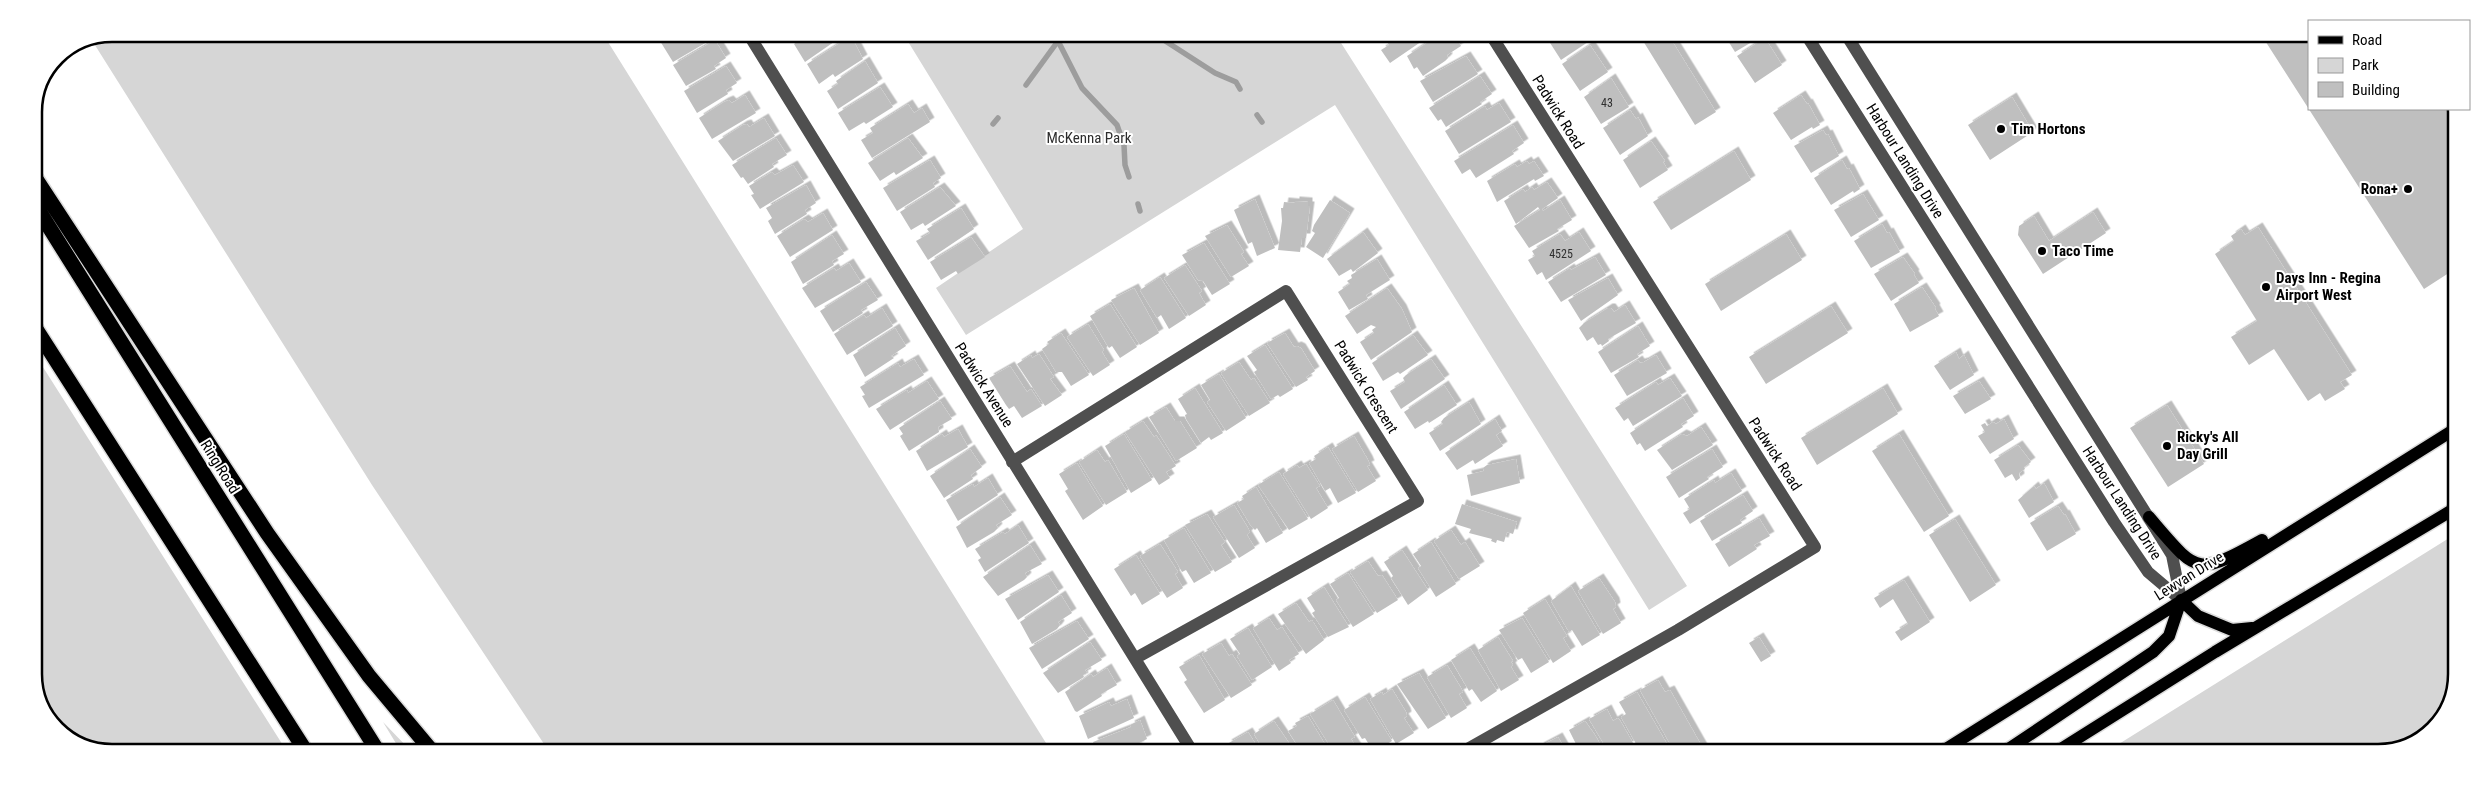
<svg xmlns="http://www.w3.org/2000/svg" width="2490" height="786" viewBox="0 0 2490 786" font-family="'Roboto Condensed',sans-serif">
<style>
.green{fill:#d6d6d6}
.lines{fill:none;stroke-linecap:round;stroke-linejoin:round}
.stream{stroke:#9d9d9d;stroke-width:5.5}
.building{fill:#bfbfbf;filter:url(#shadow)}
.major-casing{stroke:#dbdbdb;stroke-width:15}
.highway-casing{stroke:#dbdbdb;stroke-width:18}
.minor{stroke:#4f4f4f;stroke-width:12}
.major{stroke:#000;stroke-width:12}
.highway{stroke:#000;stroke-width:15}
.poi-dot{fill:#000;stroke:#fff;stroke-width:2}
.labels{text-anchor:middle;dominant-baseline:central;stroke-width:4;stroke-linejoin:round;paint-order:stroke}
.number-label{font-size:12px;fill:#303030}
.street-label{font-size:15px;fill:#000;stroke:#fff}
.poi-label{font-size:15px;font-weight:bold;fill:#000;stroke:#fff;text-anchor:start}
.park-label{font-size:15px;fill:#2d2d2d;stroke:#fff}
.rim{fill:none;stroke:#000;stroke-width:2.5}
</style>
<defs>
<filter id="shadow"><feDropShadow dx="4.5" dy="-4.5" stdDeviation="0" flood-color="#0004"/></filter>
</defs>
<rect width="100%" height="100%" fill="#fff"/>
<path class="green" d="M113,34h490l448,717 -503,-1 -176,-265 -279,-443z
M904,35h432l351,551 -38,24 -314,-505 -369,230 -30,-47 87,-59z
M34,353l252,397 -194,-1 -39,-24 -15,-35 -4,-51z
M2454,535l-1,159 -28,42 -47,16h-272z
M383,722l27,28h-10z"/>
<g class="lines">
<path class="stream" d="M1059,35l-1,6 24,47 35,37 7,20 1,20 4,12
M1156,35l59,38 21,9 4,7
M55,61l21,-12
M1026,85l32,-44
M1257,115l5,7
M993,124l5,-6
M1138,204l2,7"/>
</g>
<path class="building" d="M653,34h13l-10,6z
M671,34h41l2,4 -41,24 -13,-21z
M805,35h39l-39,27 -11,-18z
M1383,35h48l-41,28 -9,-13 8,-5z
M1439,35h15l7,11 -14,9 1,3 -3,3 -22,15 -6,-9 -3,2 -7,-13z
M1545,35l39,1 4,6 -27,18z
M851,36l12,23 -28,18 -2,-3 -14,10 -12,-20z
M1640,36h29l47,76 -21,13z
M1725,36h37l-27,16z
M2262,36h47v73h147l-1,160 -31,20z
M1765,38l17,27 -27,18 -18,-27z
M715,40l11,18 -12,8 2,3 -30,17 -13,-21z
M1590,45l18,27 -28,19 -18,-27z
M1466,56l12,18 -45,28 -13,-21z
M865,61l13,22 -40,26 -11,-18 11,-7 -2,-3z
M726,66l11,17 -11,7 2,4 -31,19 -13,-22z
M1480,76l12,18 -12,8 2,2 -36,23 -5,-8 -3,2 -9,-13z
M1611,78l18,29 -28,17 -17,-27z
M880,87l13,20 -27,17 -2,-2 -15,9 -11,-18z
M745,95l11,18 -44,26 -13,-21 25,-16 5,-2 3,3z
M1801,95l6,9 1,-1 12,22 -7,4 -1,-2 -21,13 -18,-27z
M2012,97l21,35 -43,28 -22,-35z
M1499,103l12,19 -52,32 -14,-23 40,-25 2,4z
M908,104l6,9 8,-5 8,14 -58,36 -11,-18 12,-7 -3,-5z
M1630,110l6,9 2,-2 10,19 -28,19 -17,-27z
M764,118l11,18 -42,25 -15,-20 25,-16 4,-1 2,3z
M1513,125l11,18 -12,8 2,3 -38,24 -6,-9 -8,5 -8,-13z
M1823,130l3,5 2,-1 11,22 -28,17 -17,-27z
M776,138l11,17 -15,9 2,3 -26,17 -5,-7 -2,1 -9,-13z
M908,138l15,20 -27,17 -2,-3 -14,9 -12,-18z
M1651,141l14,20 -2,1 5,8 -28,18 -17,-28z
M1734,151l17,29 -80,50 -18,-28z
M930,160l11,18 -8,5 2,4 -38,24 -14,-23z
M1842,160l5,9 2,-1 11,21 -6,4 -1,-2 -22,14 -17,-27z
M1527,161l2,3 5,-3 10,15 -9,5 -1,-2 -37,23 -10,-21 28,-17 2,3z
M793,165l11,17 -44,27 -9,-14 3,-1 -5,-8 23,-14 3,3z
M1547,182l11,16 -16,11 1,2 17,-11 12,20 -15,9 2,2 -30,17 -15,-22 26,-16 -2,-3 -22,17 -12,-23 19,-12 2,3 7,-5 2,3z
M806,185l10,18 -11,7 2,4 -32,20 -7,-13 4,-3 -6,-10z
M940,187l16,19 -31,20 -2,-3 -12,7 -11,-18z
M1863,194l16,26 -28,17 -17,-27z
M1255,199l20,49 -18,8 -5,-14 -4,2 -14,-34z
M1330,200l20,13 -27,45 -17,-11 9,-14 -3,-2 2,-6z
M1295,201l13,1v4h2l-4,32h-4l-2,14 -22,-2 4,-29 -1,-13h2l1,-6 11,1z
M961,208l13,21 -46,31 -12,-19 14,-8 -3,-4z
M2093,212l13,21 -63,41 -25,-39 1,-9 15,-10 15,25z
M823,213l10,17 -43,27 -13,-21 27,-17 4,3z
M1882,224l5,9 2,-1 11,20 -29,16 -17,-27z
M1227,225l17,27 -3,2 8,12 -18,11 -26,-41z
M2258,227l94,148 -12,7 5,7 -20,12 -5,-8 -12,8 -34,-52 -25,16 -18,-28 26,-16 -42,-67 19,-13 -3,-5 10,-7 4,6z
M1363,232l15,21 -25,19 -2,-3 -12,7 -12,-17z
M1579,232l12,19 -45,29 -4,-8 -5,3 -9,-15 7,-4 -3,-5 28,-17 5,7z
M1786,234l16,26 -81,51 -16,-27z
M832,235l12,19 -12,7 2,4 -31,19 -12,-22z
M971,237l14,20 -27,17 -2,-3 -15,9 -11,-18z
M1204,243l26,41 -18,11 -9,-14 -5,-1 -16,-25z
M1595,257l11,18 -45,27 -13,-20 22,-14 1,2z
M1903,257l12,17 -1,1 5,8 -28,18 -17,-27z
M1377,259l13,21 -24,15 2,4 -19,11 -11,-18 12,-8 -3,-3 5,-3 -1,-3z
M849,263l12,19 -46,26 -13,-20 32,-20 2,3z
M1185,265l17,26 -3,2 7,12 -17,11 -25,-38z
M1160,277l26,41 -17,11 -8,-14 -4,3 -17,-28z
M1608,278l10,17 -37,26 -13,-21z
M866,282l12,18 -17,10 2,3 -30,19 -13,-21z
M1922,287l14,21 -1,1 4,7 -29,16 -16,-28z
M1134,288l25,45 -19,12 -29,-45z
M1387,288l15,21 10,23 -41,28 -11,-18 14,-9 -2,-3 4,-3 -5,-2 -14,9 -12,-18z
M1110,304l27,43 -17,11 -8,-12 -3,2 -2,-3 -17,-29z
M1625,305l11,18 -28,16 1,2 -7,5 -1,-2 -3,1 -5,-8 -6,4 -8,-13 5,-5 24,-15h3l3,4z
M1831,306l17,27 -82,51 -17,-27z
M882,308l11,18 -46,29 -13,-21 30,-19 2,3z
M1088,324l16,26 -2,2 8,13 -17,11 -26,-39z
M1638,326l12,20 -13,8 2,3 -28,16 -13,-21z
M895,328l11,18 -15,10 3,2 -29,19 -12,-22z
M1061,333l28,42 -18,11 -9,-14h-6l-14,-23 7,-5 -2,-2z
M1285,333l9,14 3,-1 4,2 14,23 -9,6 2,3 -12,7 -29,-44z
M1413,335l15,20 -28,19 -2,-2 -15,9 -11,-18z
M1265,345l28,44 -13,8 -2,-2 -7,4 -17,-27 3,-2 -10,-14z
M1956,352l3,7 5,-4 10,20 -24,15 -16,-24z
M1039,354l15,23 -4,2 12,16 -17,11 -28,-42 14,-9 1,3z
M1656,355l11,18 -40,23 -13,-21 24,-15 2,3 4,-1z
M914,359l10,16 -55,33 -7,-12 3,-1 -5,-8 38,-24 2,4z
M1431,359l14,20 -44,30 -11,-18 15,-9 -2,-4 3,-3z
M1239,362l12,18 3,-2 16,25 -21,13 -28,-43z
M1010,366l17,26 4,-3 11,17 -20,12 -8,-12 -5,3 -3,-4 -17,-27z
M1219,374l27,44 -20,13 -19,-29 3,-2 -9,-15z
M1670,378l12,18 -49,30 -5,-8 -4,3 -9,-13 41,-26 2,3z
M927,381l12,18 -49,31 -14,-21 31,-19 1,3z
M1979,381l12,18 -26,15 -12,-18z
M1444,385l13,20 -28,18 -1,-2 -13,8 -11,-17z
M1195,388l28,45 -12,7 -2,-3 -8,6 -15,-24 -1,-4 2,-1 -9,-15z
M1883,388l15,26 -81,51 -16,-27z
M1683,398l11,18 -13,8 2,3 -38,24 -5,-8 -3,2 -7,-12z
M940,401l12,18 -14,8 1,5 -30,19 -9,-15 3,-2 -4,-6z
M1469,402l12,22 -41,27 -11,-18 14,-9 -2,-2 3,-4z
M2167,405l37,59 -36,23 -38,-59z
M1166,407l9,14h5l17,27 -21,13 -27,-44z
M1495,419l7,12 -6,4 7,11 -28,18 -2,-4 -16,10 -12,-17z
M2004,419l10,20 -24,15 -12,-18 7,-4 -4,-7 4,-2 2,3 6,-4 3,2z
M1143,421l11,16 2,-2 20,31 -10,6 4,6 -11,7 -34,-53z
M1701,427l12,18 -41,25 -15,-20 25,-16 5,2z
M958,429l10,18 -41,24 -11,-20 26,-17 2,3z
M1124,434l28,46 -21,13 -26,-47z
M1899,434l50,82 -25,16 -52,-81z
M1354,436l14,24 2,5 -3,1 9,15 -18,11 -26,-43z
M2018,445l13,17 -7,5 1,2 -6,4 1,5 -4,3 -4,-7 -7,4 -11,-18z
M1328,447l28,46 -18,10 -8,-15 -5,3 -16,-28 7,-4 -2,-3z
M970,449l12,18 -11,8 2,4 -29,19 -14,-22z
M1712,449l11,18 -16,10 2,2 -30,19 -13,-21z
M1097,450l8,12 3,-2 19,32 -21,13 -27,-43z
M1516,459l4,24 -49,13 -4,-21 17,-4 -1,-3 4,-3z
M1077,463l26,43 -20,14 -18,-29 3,-2 -9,-15z
M1306,464l14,22 -4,2 12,20 -17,11 -28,-45 14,-9 2,3z
M1279,472l29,47 -19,11 -31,-45z
M1731,473l11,18 -52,33 -7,-11 7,-4 -6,-10 30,-19 1,3z
M988,478l10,17 -40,26 -12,-21 27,-16 1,3z
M2044,483l10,19 -25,16 -11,-18 16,-14 2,3z
M1256,487l27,46 -17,10 -9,-15 -2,2 -4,-4 -14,-23 7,-4 -2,-3z
M1743,495l10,16 -13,9 2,3 -30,18 -12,-20z
M1000,497l12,18 -16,10 2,3 -4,4 -27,16 -11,-21z
M1462,504l55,18 -4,12 -6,-2 -3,10 -7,-2 -1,3 -5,-2 1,-2 -23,-6 2,-4 -16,-5z
M1234,505l14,23 2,4 -3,3 8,13 -16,10 -26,-41z
M2058,506l6,9 1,-1 11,20 -29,17 -17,-28z
M1207,514l18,28 -4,3 11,17 -17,10 -30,-47z
M1759,518l11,18 -16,9 3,4 -28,18 -14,-23z
M1955,519l41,66 -26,17 -41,-67z
M1018,525l11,18 -44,29 -7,-12 3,-2 -6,-9 28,-17 2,2z
M1184,528l27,45 -17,10 -8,-13 -4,2 -18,-32z
M1451,530l10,15 4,-3 15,24 -21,13 -25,-38z
M1431,542l25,42 -20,13 -18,-29 3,-2 -8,-12z
M1160,544l18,28 -3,2 8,14 -16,10 -27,-42z
M1030,545l12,19 -17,9 2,4 -3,3 -26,16 -15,-19z
M1402,550l26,40 -20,15 -17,-27 2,-2 -9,-14z
M1136,555l24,39 -18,11 -7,-12 -4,3 -17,-27z
M1368,561l10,15 4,-1 16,25 -21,13 -27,-41z
M1348,573l26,41 -21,13 -17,-27 3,-2 -9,-14z
M1048,575l11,17 -41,28 -13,-21z
M1599,578l16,24 1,5 -3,2 8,14 -18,11 -25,-43z
M1904,580l26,42 -29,19 -6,-9 13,-8 -15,-25 -13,9 -6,-10z
M1571,586l29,49 -18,11 -10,-16 -3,2 -18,-31z
M1324,587l25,40 -21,10 -16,-24 3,-2 -8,-13z
M1061,595l11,18 -14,9 2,3 -3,4 -25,15 -12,-22z
M1545,599l22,37 -4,2 8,13 -18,12 -30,-50z
M1296,603l13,19 3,-2 12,20 -18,14 -28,-40z
M1269,618l8,12 5,-3 17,27 -10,6 2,3 -12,8 -26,-43z
M1522,618l27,44 -18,11 -9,-15 -4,2 -19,-30z
M1077,621l12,18 -47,30 -13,-21z
M1248,628l24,39 -20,13 -15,-24 3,-2 -10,-15z
M1498,637l15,24 -2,1 2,3 -2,2 8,13 -18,11 -23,-41z
M1759,637l12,19 -10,6 -12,-19z
M1090,642l12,18 -17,10 2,3 -4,2 1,2 -26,16 -15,-20z
M1221,643l8,13 3,-2 20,31 -21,13 -29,-44z
M1470,648l27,43 -16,11 -9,-13 -3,2 -18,-31z
M1199,655l26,45 -21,13 -20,-31 3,-2 -8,-13z
M1447,665l14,23 2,4 -4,2 8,14 -16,10 -24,-41z
M1107,668l10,17 -16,9 1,2 -25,16 -2,-1 -10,-19 26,-18 2,3z
M1419,673l27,45 -18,11 -31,-45z
M1658,680l7,12 5,-2 34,60 -30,1 -34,-61z
M1392,689l14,23 1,4 -3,2 10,15 -18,11 -26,-45 12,-7 1,3z
M1637,692l34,59h-31l-19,-34 5,-3 -7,-12z
M1365,697l27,44 -17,10h-2l-8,-13 -3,1 -18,-29z
M1127,699l7,19 -46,21 -9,-23 30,-14 2,4z
M1333,700l22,37 -4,2 8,12h-26l-23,-37z
M1607,709l6,12 5,-3 3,4 12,21 -13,8h-12l-19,-32z
M1308,716l21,35h-28l-13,-20 9,-5 -2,-3z
M1140,720l7,19 -8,4 1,2 -10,6h-33l-4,-9 38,-15 -1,-2z
M1274,721l19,28v2h-29l-10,-17z
M1585,721l10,14 9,16h-29l-3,-5 4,-2 -7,-14z
M1248,732l12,19h-28l-5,-7z
M1558,737l8,14h-24l-3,-4z"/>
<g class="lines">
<g class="major-casing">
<path id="major" d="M2149,517c49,57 46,60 113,23
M2181,600l17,16 34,14 20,-2
M1941,752l514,-323
M2004,752l149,-100 16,-16 12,-36
M2056,752l159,-100 239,-143"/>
</g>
<g class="highway-casing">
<path id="highway" d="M34,176l233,357 102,143 62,74
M34,203l343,547
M34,326l271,424"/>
</g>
<path class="minor" d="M749,35l443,716
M1807,36l307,486 34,50 33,28
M1847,36l325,519 9,45
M1012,462l274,-171 132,210 -282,157
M1464,751l214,-121 137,-83 -324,-512"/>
<use href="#major" class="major"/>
<use href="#highway" class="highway"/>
</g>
<g class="poi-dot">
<circle cx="2001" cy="129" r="5"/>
<circle cx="2408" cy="189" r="5"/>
<circle cx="2042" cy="251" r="5"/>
<circle cx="2266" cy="287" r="5"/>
<circle cx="2167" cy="446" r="5"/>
</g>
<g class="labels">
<g class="number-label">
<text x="1607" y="103">43</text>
<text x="1561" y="254">4525</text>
</g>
<g class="street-label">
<text transform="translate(1558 112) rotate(58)">Padwick Road</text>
<text transform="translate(1905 161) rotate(58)">Harbour Landing Drive</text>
<text transform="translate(984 385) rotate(58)">Padwick Avenue</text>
<text transform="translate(1366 387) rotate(58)">Padwick Crescent</text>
<text transform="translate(1775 454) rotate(57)">Padwick Road</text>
<text transform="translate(220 467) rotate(58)">Ring Road</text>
<text transform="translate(2122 503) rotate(57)">Harbour Landing Drive</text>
<text transform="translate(2189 576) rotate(-32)">Lewvan Drive</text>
</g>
<g class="poi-label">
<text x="2011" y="129">Tim Hortons</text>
<text x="2398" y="189" text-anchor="end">Rona+</text>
<text x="2052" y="251">Taco Time</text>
<text x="2276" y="278">Days Inn - Regina<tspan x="2276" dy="17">Airport West</tspan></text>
<text x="2177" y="437">Ricky's All<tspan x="2177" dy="17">Day Grill</tspan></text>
</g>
<g class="park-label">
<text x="1089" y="138">McKenna Park</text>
</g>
</g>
<path d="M0 0H2490V786H0ZM112 42H2378A70 70 0 0 1 2448 112V674A70 70 0 0 1 2378 744H112A70 70 0 0 1 42 674V112A70 70 0 0 1 112 42Z" fill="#fff" fill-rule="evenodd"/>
<path class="rim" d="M112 42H2378A70 70 0 0 1 2448 112V674A70 70 0 0 1 2378 744H112A70 70 0 0 1 42 674V112A70 70 0 0 1 112 42Z"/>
<rect x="2308" y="20" width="162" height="90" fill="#ffffff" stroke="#999999"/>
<rect x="2318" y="36" width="25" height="8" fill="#000000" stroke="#999999"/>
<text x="2352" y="45" font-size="15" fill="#000000">Road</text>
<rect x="2318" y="58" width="25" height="15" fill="#d6d6d6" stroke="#999999"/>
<text x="2352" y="70" font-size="15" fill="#000000">Park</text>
<rect x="2318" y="82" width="25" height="15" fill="#bfbfbf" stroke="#999999"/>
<text x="2352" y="95" font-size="15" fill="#000000">Building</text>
</svg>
